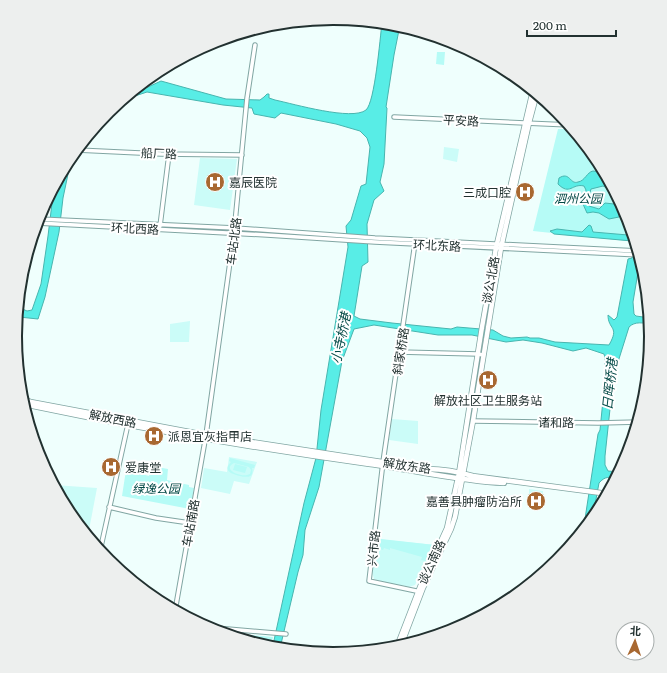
<svg xmlns="http://www.w3.org/2000/svg" width="667" height="673" viewBox="0 0 667 673" font-family="Literata,'Noto Sans SC',serif">
<style>
.built{fill:#cbfcf8}
.green{fill:#b6fbf6;fill-rule:evenodd}
.water{fill:#58ede6;stroke:#48b5af}
.lines{fill:none;stroke-linecap:round;stroke-linejoin:round}
.minor-casing{stroke:#81a6a3;stroke-width:5.5}
.major-casing{stroke:#81a6a3;stroke-width:6}
.minor{stroke:#fff;stroke-width:3.5}
.major{stroke:#fff;stroke-width:4.5}
.labels{text-anchor:middle;dominant-baseline:central;stroke-width:4;stroke-linejoin:round;paint-order:stroke}
.street-label{font-size:12px;fill:#223130;stroke:#fff}
.poi-label{font-size:12px;fill:#223130;stroke:#fff;text-anchor:start}
.park-label{font-size:12px;font-style:italic;fill:#004744;stroke:#fff}
.water-label{font-size:13px;font-style:italic;fill:#034946;stroke:#fff}
.rim{fill:none;stroke:#223130;stroke-width:2}
</style>
<rect width="100%" height="100%" fill="#effffd"/>
<path class="built" d="M444,147l15,2 -2,13 -14,-3z
M200,158l37,1 -7,51 -36,-5z
M190,321l-1,21h-19v-18z
M392,419l26,2v23l-29,-4z
M229,457l28,5 -8,22 -15,-3 -4,13 -29,-6 3,-20 23,4z
M54,485l43,3 -8,42 -2,6 -18,-23z
M529,489l14,2 -1,14h-13l1,-9h-1z
M377,539l58,6 -20,40 -6,2 -7,-2v2l-28,-8 -2,-7z"/>
<path class="green" d="M437,52h8l-1,13 -8,-1z
M558,129h15l25,31 30,55 8,27 -103,-11z
M230,458l25,7 -1,3h-2c2,9 -4,10 -12,8 -8,-2 -18,-5 -9,-14l-2,-1zM234,463l15,4 2,3 -1,4c-1,0 -2,1 -3,1 -5,2 -26,-5 -13,-12z
M235,464l12,3 -2,6 -12,-3z
M152,466l16,3 -1,11 22,5v2l5,1 -4,21 -68,-13 4,-26 23,6z
M377,539h4l54,6 -8,16 -6,-1 1,-3 -32,-9v2l-6,-2 -1,2 -7,-2z
M217,632l56,5 -2,10h-6z"/>
<path class="water" d="M382,23l18,2 -6,30 -8,52 1,1 -3,56 -4,18 4,9 -10,9 -7,24 1,38 -6,4 -8,50 6,3 32,4 59,6 6,-2 36,3 10,6 8,2 16,-1 3,1h9l16,4 54,3c11,-19 -1,-15 -1,-30l6,5 3,-3 11,-58 4,-1v-17l-78,-7 -4,-3 7,-2 25,3 7,-7 2,1 2,6 35,3 3,2 3,-2 3,10 -1,13 4,2 -7,42 1,12 2,2 14,2 1,6c-8,-1 -16,-3 -22,3l-11,35 -8,47 -5,47v9l3,6 12,1 -3,6c-8,-1 -12,-2 -18,5l-7,38 -9,11 15,-98 2,-4 6,-60c-3,-4 0,-11 -2,-16l-18,-6 -13,3 -31,-8 -19,-3 -17,2 -34,-7h-34l-64,-10 -20,4 -12,32 -23,126 -14,43 -2,25 -5,17 -17,72 4,4 11,3 -25,-2 -3,-1h3l2,-3 31,-142 12,-45 5,-48 27,-163 -2,-21 5,-6 10,-34 5,-2 4,-37 -3,-9 -7,-7 -24,-7 -55,-11 -6,5 -21,-4 -2,-6 -29,-3 -76,-13 -24,8 11,-10 14,-3 13,-6 65,18 34,1 4,-3 3,-3h2v4l6,2c19,4 77,21 91,10 9,-8 14,-72 16,-87z
M72,155l-9,43 -4,34 -14,65 -7,22 -19,-2 -2,-1 1,-9 9,4 5,-1 9,-26 7,-48 6,-49 15,-28z
M593,171c17,2 16,8 23,21l-13,-6 -12,3 -3,10 1,7 10,3 6,-6 9,1 6,-4 3,5 -4,2v10l-10,2 -10,-6 -6,-1 -6,1 -4,-9 3,-14 -2,-4c-12,-3 -14,10 -26,-2l1,-6c11,-7 11,7 19,4 7,-1 9,-10 15,-11z"/>
<g class="lines">
<g class="minor-casing">
<path id="minor" d="M394,117l176,8
M77,150l84,4 81,1
M38,219l197,9 140,10 264,13
M37,223l230,12 108,7 265,13
M160,226l9,-72
M415,243l-32,219 -14,119 52,11
M399,352l79,2 5,1
M473,421l125,2 41,-1
M109,507l47,11 34,5
M100,551l28,-127
M175,611l31,-176 28,-202 13,-135 8,-53
M205,627l81,7"/>
</g>
<g class="major-casing">
<path id="major" d="M21,398l10,4 175,33 222,34c15,0 31,3 45,7l136,18
M23,404c114,24 230,44 346,60 45,6 90,17 135,19
M400,648l23,-60 28,-59 4,-12 18,-96 28,-173 28,-125 8,-30
M396,649l24,-62 27,-59 12,-55 23,-146 14,-79 37,-158"/>
</g>
<use href="#minor" class="minor"/>
<use href="#major" class="major"/>
</g>
<defs>
<g id="hospital-disc" transform="scale(1)"><circle r="9.5" fill="#a86831" stroke="#fff"/><path d="M-5-5h3v3.5h4V-5h3V5h-3V1.5h-4V5h-3Z" fill="#fff"/></g>
</defs>
<g fill-rule="evenodd">
<use href="#hospital-disc" x="215" y="182"/>
<use href="#hospital-disc" x="525" y="192"/>
<use href="#hospital-disc" x="488" y="380"/>
<use href="#hospital-disc" x="154" y="436"/>
<use href="#hospital-disc" x="111" y="467"/>
<use href="#hospital-disc" x="536" y="501"/>
</g>
<g class="labels">
<g class="street-label">
<text transform="translate(461 120) rotate(3)">平安路</text>
<text transform="translate(159 153) rotate(2)">船厂路</text>
<text transform="translate(135 228) rotate(3)">环北西路</text>
<text transform="translate(233 241) rotate(-83)">车站北路</text>
<text transform="translate(437 245) rotate(3)">环北东路</text>
<text transform="translate(490 280) rotate(-80)">谈公北路</text>
<text transform="translate(400 351) rotate(-81)">斜家桥路</text>
<text transform="translate(113 418) rotate(11)">解放西路</text>
<text transform="translate(556 422) rotate(1)">诸和路</text>
<text transform="translate(407 465) rotate(8)">解放东路</text>
<text transform="translate(190 523) rotate(-80)">车站南路</text>
<text transform="translate(373 548) rotate(-84)">兴市路</text>
<text transform="translate(431 562) rotate(-65)">谈公南路</text>
</g>
<g class="poi-label">
<text x="229" y="182">嘉辰医院</text>
<text x="511" y="192" text-anchor="end">三成口腔</text>
<text x="488" y="400" text-anchor="middle">解放社区卫生服务站</text>
<text x="168" y="436">派恩宜灰指甲店</text>
<text x="125" y="467">爱康堂</text>
<text x="522" y="501" text-anchor="end">嘉善县肿瘤防治所</text>
</g>
<g class="park-label">
<text x="578" y="198">泗州公园</text>
<text x="156" y="488">绿逸公园</text>
</g>
<g class="water-label">
<text transform="translate(340 338) rotate(-78)">小寺桥港</text>
<text transform="translate(609 384) rotate(-84)">日晖桥港</text>
</g>
</g>
<path d="M0 0H667V673H0ZM22 336a311 311 0 1 1 622 0a311 311 0 1 1-622 0Z" fill="#edefee" fill-rule="evenodd"/>
<path class="rim" d="M22 336a311 311 0 1 1 622 0a311 311 0 1 1-622 0Z"/>
<g transform="translate(635 641) rotate(3)"><circle r="19" fill="#ffffff" stroke="#a7adac"/>
<path d="M0-3L7 15L0 10L-7 15Z" fill="#a86831"/>
<text y="-6" font-size="11" font-weight="bold" text-anchor="middle" fill="#223130">北</text>
</g>
<path d="M527 30v6h89v-6" fill="none" stroke="#223130" stroke-width="2"/>
<text x="533" y="30" font-size="12" fill="#223130" stroke="#ffffff" stroke-width="3" paint-order="stroke">200 m</text>
</svg>
